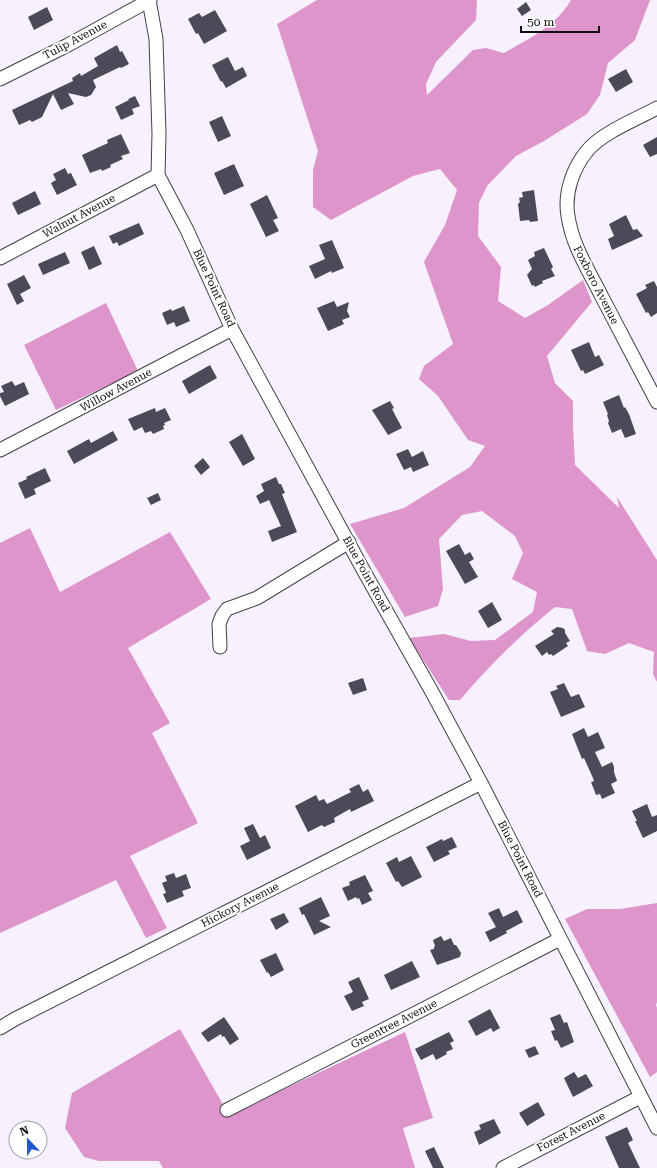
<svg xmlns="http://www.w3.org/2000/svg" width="657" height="1168" viewBox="0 0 657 1168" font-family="'Roboto Serif',serif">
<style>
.forest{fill:#dd95cc}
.building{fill:#4b4a58}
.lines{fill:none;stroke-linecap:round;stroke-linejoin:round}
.minor-casing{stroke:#414141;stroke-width:15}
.minor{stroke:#fff;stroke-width:13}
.labels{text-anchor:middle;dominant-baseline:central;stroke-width:4;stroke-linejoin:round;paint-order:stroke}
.street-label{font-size:11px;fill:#0e0e0e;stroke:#fff}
</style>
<rect width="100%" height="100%" fill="#f7f0ff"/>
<path class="forest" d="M317,0h160l-1,20 -40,42 -10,22 1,11 46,-45 13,-2 18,5c26,-15 51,-26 67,-53h79l-15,40 -27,23 -8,32 -13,19 -43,27 -28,15 -29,30 -8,17 -1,33 23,31 -3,34 27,17 23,-13 35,-25 9,22 -45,54 8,27 18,18v26l2,38 44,43 -2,-11 40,63v122l-4,-8 1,-22 -25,-9 -24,11 -18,-3 -15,-42 -17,-2c-36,29 -65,58 -95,93h-11l-40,-62 35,-4 27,7 24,-1 38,-28 4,-20 -25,-13 11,-26 -8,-17 -33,-25 -20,4 -23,24 4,50 -5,17 -33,11 -55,-93 54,-16 66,-41 15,-21 -17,-6 -30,-44 -19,-17 5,-13 29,-22 -29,-82 21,-37 12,-35 -17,-21 -27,7 -82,44 -18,-13v-37l5,-19 -41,-127z
M106,303l32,68 -82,39 -32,-65z
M30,528l30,64 110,-60 41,67 -83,49 42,75 -18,10 46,90 -68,33 37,72 -21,10 -30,-58 -116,53v-390z
M657,903v99l-1,3 1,3v64l-7,5 -85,-158 22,-10h33z
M180,1029l49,86 176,-83 28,86 -30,10 12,40h-252l-4,-7h-60l-15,-4 -19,-29 7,-35z"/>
<path class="building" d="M526,2l5,8 -9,6 -5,-7z
M47,7l6,13 -19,10 -6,-13z
M215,10l12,21 -23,13 -6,-11 -2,1 -8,-15 11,-6 3,4z
M117,45l3,7 2,-1 7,13 -8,4 -1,-1 -27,13 3,7 -5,8 -5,2 -18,-4 6,11 -13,6 -8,-16 -11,23 -10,5 -2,-2 -11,5 -7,-15 61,-29 -1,-3 8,-5 1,3 17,-10 -4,-8z
M228,57l7,14 8,-4 4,9 -21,12 -4,-7 -1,1 -9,-17z
M626,69l7,13 -17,10 -8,-13z
M135,96l5,10 -8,3 2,5 -13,6 -6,-13 14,-7 -1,-1z
M222,116l9,20 -13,6 -9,-20z
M121,134l9,19 -9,3 2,3 -13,6 1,2 -9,4 -1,-2 -11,4 -8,-18 26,-12 -1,-3z
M657,137v17l-7,3 -7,-12z
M234,164l10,22 -20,9 -10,-22z
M65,168l3,6 3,-1 6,12 -20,10 -6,-12 5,-3 -3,-6z
M534,190l4,31 -8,1 -1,-2 -9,1 -2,-17 2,-2 -1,-4 4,-1 -1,-5z
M35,191l6,13 -23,11 -6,-12z
M267,195l11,23 -5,2 6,11 -13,6 -16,-33z
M626,215l7,15 4,-1 6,7 -31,14 -4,-11 6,-3 -5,-12z
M139,223l5,11 -25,12 -2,-4 -4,2 -4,-8z
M332,240l12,28 -12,5 -1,-2 -16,8 -6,-13 16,-7 -6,-14z
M94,246l8,18 -13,6 -8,-18z
M544,248l9,19 -2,2 4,7 -13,5 1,2 -8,4 -1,-2 -2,1 -5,-11 5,-6 -4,-9 7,-4 -1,-4z
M65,252l5,11 -27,12 -5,-11z
M24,275l7,13 -11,6 4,7 -7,4 -10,-21z
M654,281l3,6v26l-6,4 -3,-5 -2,1 -10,-19 11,-6 -2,-3z
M334,301l3,6 12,-5 -2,9 3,6 -8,3 2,4 -16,7 -11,-23z
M184,306l6,15 -14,6 -2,-5 -7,3 -5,-12 9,-4 1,2z
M589,342l6,15 4,-2 5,10 -19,9 -2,-4 -2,1 -10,-21z
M210,365l7,13 -28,16 -7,-13z
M12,381l3,5 9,-4 5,12 -24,12 -5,-10v-3l4,-1 -3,-6z
M619,395l5,13 1,-1 4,7 7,20 -11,4 -4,-9 -9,4 -4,-10 1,-2 -2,-6 1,-1 -5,-12z
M390,401l4,7 -2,1 10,19 -14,7 -16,-25z
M155,408l1,4 9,-4 6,12 -7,3 1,2 -2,1 1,3 -11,5 -2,-3 -6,2 -3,-6 -8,4 -6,-12z
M113,431l5,9 -44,24 -7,-13 22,-12 2,4z
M242,434l13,25 -12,7 -14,-24z
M408,449l4,8 11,-6 6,14 -16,7 -2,-5 -7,3 -8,-16z
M203,458l7,9 -9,8 -7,-9z
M45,468l6,13 -17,8 2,5 -11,5 -7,-16 9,-4 -1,-2z
M276,477l3,7h2l4,9 -3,1 15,38 -25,10 -4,-11 13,-5 -12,-26 -9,4 -4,-8 8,-5 -3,-7z
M158,493l3,7 -10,5 -4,-7z
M459,544l6,11 5,-3 4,7 -5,3 9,15 -13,7 -19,-33z
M492,602l10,18 -14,8 -10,-17z
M557,627l6,1 2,2v3l5,8 -4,2 2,3 -15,10 -2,-2 -2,1 -2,-3 -5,4 -7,-10 19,-12 -3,-3z
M363,678l4,12 -14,5 -5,-12z
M564,683l7,14 8,-3 6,13 -24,10 -11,-25 8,-3 -2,-3z
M584,728l4,9 10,-5 7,16 -10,4 7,15 10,-5 2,5v5l3,9 -6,3 4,9 -13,6 -2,-5 -4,1 -5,-13 3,-1 -1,-3 -9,-20 -2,1 -10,-25z
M359,784l4,8 5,-3 6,12 -23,11 -1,-3 -16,9 1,4 -11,5 -2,-2 -14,7 -13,-26 21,-11 3,6 5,-2 3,5 24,-12 -2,-3z
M647,804l5,13 5,-2v16l-14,7 -8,-17h2l-5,-10z
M253,824l7,14 5,-3 6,13 -24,12 -7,-14 10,-5 -6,-13z
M452,837l5,10 -9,4 2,3 -16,8 -8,-15 16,-8 1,2z
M411,856l11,21 -20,10 -4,-6 -2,1 -10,-19 11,-6 2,5z
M174,873l2,5 10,-4 5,14 -9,3 2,5 -17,7 -4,-9 3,-1 -4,-10 5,-2 -2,-5z
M365,875l8,16 -5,2 4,7 -10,5 -3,-7 -2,1 -1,-2 -8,4 -6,-13 8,-3 -1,-3z
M321,897l9,19 -11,5 12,6 -17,8 -10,-21 -2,1 -3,-7z
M499,908l4,9 14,-7 6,12 -17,9 1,2 -17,9 -5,-10 11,-5 -8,-14z
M284,913l5,9 -13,8 -6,-11z
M441,936l3,5 7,-3 3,7h2l5,8 -1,4 -23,8 -7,-15 4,-1v-2l1,-1 -2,-6z
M276,953l8,17 -13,7 -3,-5 -1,1 -7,-13z
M412,961l8,16 -29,13 -7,-15z
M359,977l10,22 -7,3 2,4 -12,5 -8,-15 9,-4 -5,-10z
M490,1009l10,19 -7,4 -2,-4 -15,8 -8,-15z
M560,1014l4,9 3,-1 7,20 -13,6 -4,-8 -2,1 -4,-10 4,-1 -5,-12z
M224,1017l15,22 -9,6 -6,-9 -2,1 -1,-3 -13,8 -7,-9z
M449,1032l5,9 -4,2 3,6 -7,3 1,2 -11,6 -3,-6 -12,6 -6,-11z
M535,1046l4,8 -10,4 -4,-8z
M574,1072l4,6 8,-4 7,12 -20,11 -9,-19z
M538,1102l7,13 -18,11 -8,-13z
M494,1119l7,14 -22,12 -5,-13 7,-3 -2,-4z
M627,1127l6,13 -5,3 12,25h-21l-14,-31z
M434,1147l10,21h-11l-8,-17z"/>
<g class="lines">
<g class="minor-casing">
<path id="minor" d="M149,0l7,39 3,95 -1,41 29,55 45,99 134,246 66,117 49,91 176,345
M0,79l68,-34 82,-45
M657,108c-20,11 -56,25 -70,43 -14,17 -23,42 -19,65 4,29 21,55 34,81 18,35 37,70 55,105
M0,258l158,-83
M0,450l232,-121
M220,647l-1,-23 3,-8 5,-7 30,-11 92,-56
M0,1028l15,-9 466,-236
M227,1110l333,-171
M503,1168l137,-71"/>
</g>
<use href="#minor" class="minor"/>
</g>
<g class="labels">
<g class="street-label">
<text transform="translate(75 40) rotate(-28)">Tulip Avenue</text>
<text transform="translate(79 216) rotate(-28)">Walnut Avenue</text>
<text transform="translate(596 285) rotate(63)">Foxboro Avenue</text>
<text transform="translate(214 288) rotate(65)">Blue Point Road</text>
<text transform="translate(116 390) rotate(-28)">Willow Avenue</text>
<text transform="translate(366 574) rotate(61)">Blue Point Road</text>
<text transform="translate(520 859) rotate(63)">Blue Point Road</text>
<text transform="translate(240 905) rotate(-27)">Hickory Avenue</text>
<text transform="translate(394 1024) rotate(-27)">Greentree Avenue</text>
<text transform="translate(571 1132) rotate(-27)">Forest Avenue</text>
</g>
</g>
<g transform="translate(28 1140) rotate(338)"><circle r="19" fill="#ffffff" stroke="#9f9f9f"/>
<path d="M0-3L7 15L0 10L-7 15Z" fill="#1f5bc6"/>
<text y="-6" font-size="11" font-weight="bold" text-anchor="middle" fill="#0e0e0e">N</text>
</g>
<path d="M521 26v6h78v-6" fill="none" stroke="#0e0e0e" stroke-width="2"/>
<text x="527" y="26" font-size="12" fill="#0e0e0e" stroke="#ffffff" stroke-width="3" paint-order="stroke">50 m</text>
</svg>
